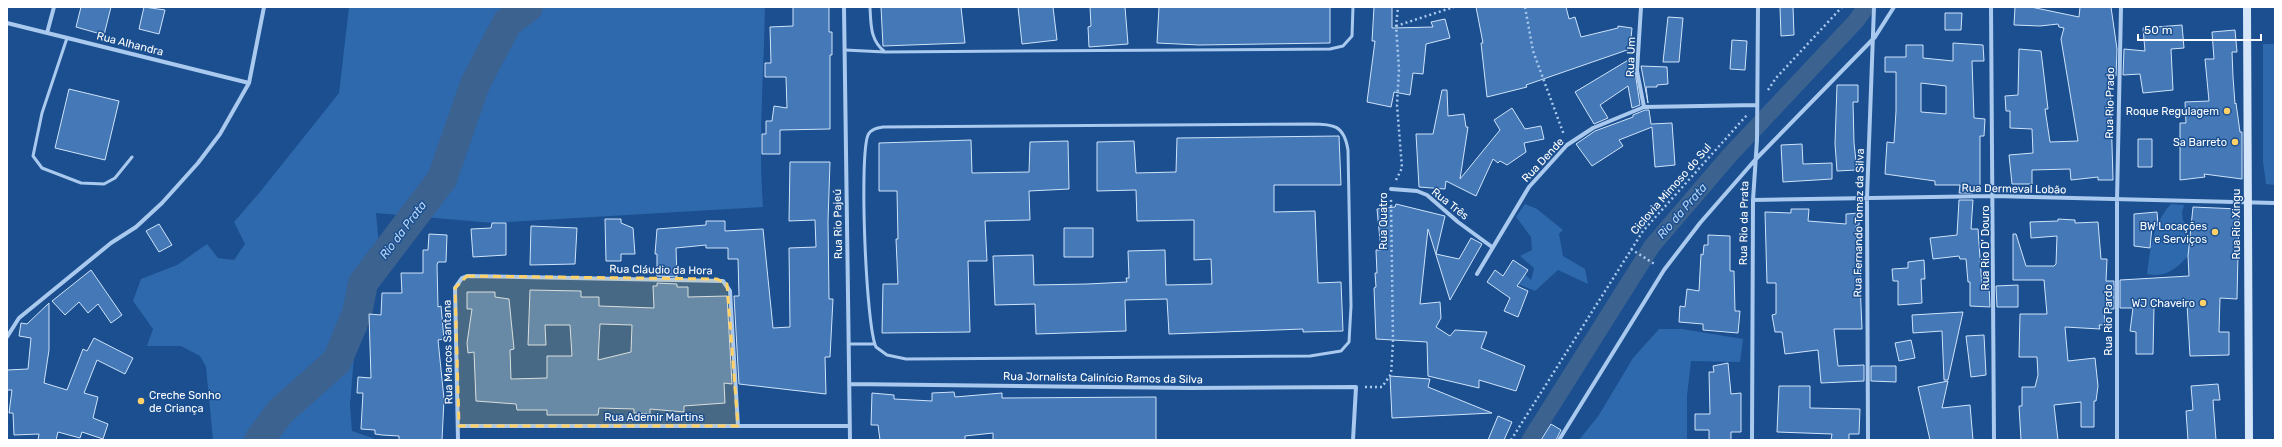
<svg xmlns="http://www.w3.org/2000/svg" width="2282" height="447" viewBox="0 0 2282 447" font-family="Rubik,sans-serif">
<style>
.green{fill:#2e69ad}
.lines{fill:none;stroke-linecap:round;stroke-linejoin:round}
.canal{stroke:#3c6290;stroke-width:17}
.river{stroke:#3c6290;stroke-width:30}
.building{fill:#4478b7;stroke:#cfe3fa;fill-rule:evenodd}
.path{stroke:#a9c9ee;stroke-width:2.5;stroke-dasharray:2 3;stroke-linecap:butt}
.service{stroke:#a9c9ee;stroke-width:3}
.minor{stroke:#a9c9ee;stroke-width:4}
.secondary{stroke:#d6e6fa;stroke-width:8}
.marked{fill:#ffd166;fill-opacity:0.2;stroke:#ffd166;stroke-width:3;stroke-dasharray:8 5;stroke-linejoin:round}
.poi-dot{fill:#ffd166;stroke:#1b4f8f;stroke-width:1.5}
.labels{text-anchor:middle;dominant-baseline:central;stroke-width:3;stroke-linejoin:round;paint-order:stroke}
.street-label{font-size:11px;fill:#fff;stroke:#1b4f8f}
.poi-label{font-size:11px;fill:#fff;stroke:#1b4f8f;text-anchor:end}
.water-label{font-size:12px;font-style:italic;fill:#b5d3f5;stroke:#1b4f8f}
</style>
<rect width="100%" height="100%" fill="#1b4f8f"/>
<path class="green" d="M349,7h416c-1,66 -7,133 -2,200l-270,16 -117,-10 3,33 -20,21 -14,46 22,16 -13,27 -4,49 2,26 26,9h-165l-7,-73 -6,-11 -19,-10h-34l6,-17 -20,-28 8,-22 36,-14 30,-21 11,14 16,2 11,-16 -11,-22 26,-30 79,-99z
M2263,44h12v141l-9,-1 -3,-22z
M1525,204l12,5 26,21 -4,4 4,22 22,13 3,15 -30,-14 -23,21 -24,-10 14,-7 6,6 3,-12 -14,-12 12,-6 -1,-13 -15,-20z
M2171,204l13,1 -2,8 1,8 5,5v30c-12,13 -22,22 -41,18 3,-25 6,-51 24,-70z
M1659,329h23l61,10 -3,23 -49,-1 -4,35v44h-108l20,-25 34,-57z"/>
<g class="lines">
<path class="canal" d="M1530,440l122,-194 77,-90 127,-135 10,-14"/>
<path class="river" d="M259,440l21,-28 57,-51 20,-48 6,-30 79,-104 33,-95 32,-61 21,-16"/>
</g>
<path class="building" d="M81,7h30l-7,28 -28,-8z
M144,7l21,3 -6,24 -20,-5z
M793,7h36v25h3v23h-2v74l-50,1v24h-18v-20h4v-13h6l2,-15 13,2 -1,-31h-21v-14h6l-1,-36 23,-1z
M881,7h80l4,36 -82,3z
M1018,7h35l4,33 -35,4z
M1090,7h35l3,37 -39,3 -1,-20 3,-1z
M1159,7h171v36l-131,2 -42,-2z
M1374,7h18v21l41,-1 -2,-5 14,-3 5,19 -24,6 -3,30 -10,-1 -3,22 -16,-3 -3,15 -24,-5 8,-61h-3z
M1476,7h90l3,12 6,-2 6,20 37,-9v-2l14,2 -2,21 -104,36 1,2 -40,10 -6,-54h2z
M1780,7h13l1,28 -13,1z
M2015,7h16l48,10 1,-10h31l6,42 -1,27h-6l3,104h-15v-3l-27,3 -1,-11 -38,1v14h-20l-3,-29 24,-2 -1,-24 -22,-1v-17h-4l-1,-15 13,-1 1,-46 22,2 7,58h-3l5,33 28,-1 -17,-102 3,-11 -5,-1 -1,-3 -18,2 -26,-1z
M1945,13h17l-1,17h-16z
M1668,17l15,1 -4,44h-16z
M2182,25l2,23 -13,1 2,41 -30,3 -3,-19 -17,1 1,-26 21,2 -2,-23z
M2235,30l2,22h-5l1,25 2,27 1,-1 4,29h2v47l-38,-5 1,3 -25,3v-57h6l-1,-21 24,-1 -4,-42h9l-2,-27z
M1732,40l15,1 -2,29 -15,-1z
M1953,43l30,2 1,16h-12l2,57 11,1 -1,17h-4v50h-6l-1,7h-14l1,-8h-25v-4l-50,-7 2,-32 7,1 2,-32v-39h-11v-15h21v-12h17v13l30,3zM1921,83l25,3v28l-25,-2z
M1630,59l-1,6h5l6,40 -8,3 -4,-22 -28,19 8,13 -14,6 -19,-32z
M1641,66l26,1 1,17 -11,1v2h-11l2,16z
M1837,85h21v17h-5l1,41 3,27 -20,1 -2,-27z
M69,89l50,12 -14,59 -50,-12z
M1442,90h5l1,26 16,-2 2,13h2l-8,52 40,-49 -6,-10 18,-12 13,21 16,-3 3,13 -20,4 2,9 -19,13 -7,-4 -2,2 -5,-4 -17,37 -30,-15 -1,8 -26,-2 -3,-53h17z
M1645,110h4l2,14 21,-1 3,42 -20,2 -3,-40 -33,13 4,6 -31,20 -16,-22 19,-13 38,-14v-2z
M1339,136l2,49h-67v27l41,-1 3,72 23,-1 2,49 -40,1v-3l-134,5 -2,-35 -42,1 1,31 -90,3 -1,-30 -40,1 -2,-49 40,-1 1,30 53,-1 40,-2 -1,-4h3l-1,-27 37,-1 1,35 46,-1 -1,-25 -17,1v-40l-57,1 -1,-31 -39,1v-49l37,-1 2,32 40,-1 1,-34z
M2138,139h14v28h-14z
M971,140l1,33 57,-1 1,-30 38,-1 1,48 -40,2 1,29 -45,1 2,40h-19l2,71 -88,1 1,-49h15l-2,-45h2l-1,-48h-18v-48z
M1802,144l1,20 29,-1v16l-49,3 -2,-37z
M790,162h40l-2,59 1,78h4l-3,58h-5l1,37 -87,-10 -5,-88h5l-1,-37h-10v-11h-22v-3l-30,3 1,29 -20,-1v-22h-2l2,-25 49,-4v-4h19v10l38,-2 10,99 17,-1 -1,-79 27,-1 -1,-27 -26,1z
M1959,200h14l-2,29h7l4,57h7l1,21 -20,-1v-24h-2l-2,-23h-6l-1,-3 -26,3 -3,-21 27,-3z
M1396,204l49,12 -9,38 23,5 12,-21 11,6 -32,56 -22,-71 -8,75 20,-2 1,16 -5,9 14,9 5,-6 32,2 -6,16 44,18 -9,25 -37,-11v8l-51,-12 -1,-34 -51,-3 -2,-51 2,-1 -1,-14h2l-1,-23h5l-4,-41 18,-2z
M2193,207l46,2 -2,90 -17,-1 -1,34h10v23l-39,1 -3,-52 -33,2 -1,48h-17v-22l-6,-1 3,-23h-13v-28l69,-4 -1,-20z
M1791,209h18l-1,12 38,3v-10l14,-1 -1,12 -3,1 1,37h4l-1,20 2,46h-28l4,37 26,-1v16l-43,2 -3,-33 -33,4 -3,-22h-7l-3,-17 4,-1v-31h-9l-2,-71 26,1z
M2157,212l1,13 -6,1 -2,22 -16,-2v-32z
M605,219h16v4l12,5 2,26h-14v7h-15z
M2058,219l17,1v3l23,-1 3,37h6l-1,22h8v28h-10l1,16h-6l1,4 -35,-2 3,34 27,-3 3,28 -2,15h-2v26h-13v-25l-27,3 4,35h-37l-2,-34h3v-19h13l3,-12 -1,-18h-18l1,-43h27l-3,-34h-31v-46h3l10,32h28l2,-2 1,-28 -26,2 -1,-16 28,-1z
M492,223h14v32l-33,2 -2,-28 20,-1z
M159,224l13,21 -13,7 -13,-21z
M531,226l46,2 -2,36 -45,1z
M1064,228h29v29h-29z
M429,234l18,1 -1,27h-8l-1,3 1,42 3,-1 3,33 -6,1 6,59 -2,41h-43v-4l-17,-1 -7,-1v-4l-14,-1 2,-36h-6l1,-16 13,1 -2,-64 12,1 1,-22h20l-1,-20h22v-23h5z
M1708,235l22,1v35h4l1,40h5l-2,22 -35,-3v-6l-24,-2 1,-16 5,1 2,-18 12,2 2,-37 2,1 1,-10h4z
M1513,260l15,10 -11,16 11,5 -10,26 -14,-6 6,-13 -23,-16 8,-12 8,6z
M1924,260l1,19h-4l1,24 -24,2v-24h-5l-1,-12 16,-1v-6z
M91,270l31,45 -11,8 -13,-19 -10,9 -9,-11 -14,13 -13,-14z
M657,283l20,1v3h11v10l39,-1 5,88 -8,-1 1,20 -41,3v6l-34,-3v5l-16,-1v-4l-35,-1 -1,7h-51v-5h-30l-1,-6 -40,-3 -2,-49 -6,1 -1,-10 5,-34h-5v-17h28v5l14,2 5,50 -4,1 1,29 36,-1v-22h25l-2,-31h-25l1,20h-18l2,-55 51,1v6h18v9l55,2 -1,-22h4zM600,324l32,1 -1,27 -33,8z
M2018,285v22h-21l-1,-21z
M49,303v47l-5,33 23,7 16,-41 4,2 7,-13 39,20 -8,16 -28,-14 -13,33 14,4 -5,21 15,6 -5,15 -21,-7 -2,6 -22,-6 -2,8h-18l1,-6 -25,1 -1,-22h-4l3,-23h-5v-20l21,-1 3,-31 -12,-2 2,-13 6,1z
M1963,312l-15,68h-4l-2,-49 -29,2 -1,-18z
M1984,335l2,40 -15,2 -5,-41z
M1911,340l4,18 -16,3 -4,-18z
M1728,363l3,31 10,-1v39h-10v8h-22v-10h-14v-16h15l-1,-42h5l-1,-6z
M1871,366h25v16l-25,-1z
M1390,376l40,3 -2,8 64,26 -100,5z
M1948,381l-6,27 28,-3 3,35h-43l-12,-53z
M2218,384l2,16h-7l3,40h-28l-2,-29 7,-1 -2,-24z
M1779,386h31v22l50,1 -1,25h-10v6h-18l1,-6 -55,-2z
M954,392l1,5 47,-4v5l154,-1v43h-163v-7l-28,3v4h-85l-2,-15h-7l1,-32 22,2v4l38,2v-8z
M1498,416l14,6 -8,18h-16z
M1551,424l10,6 -5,10h-15z"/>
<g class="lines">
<path class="path" d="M1525,7l8,44 31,84
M1396,26l58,-19
M1768,90l8,-12 66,-71
M1396,180l6,-12 -5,-63 2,-36 -3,-43 2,-19
M1631,249l25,16
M1365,387h17l9,-13 2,-32 -2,-144
M1511,440l132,-209 104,-116"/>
<path class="service" d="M870,7c1,18 0,33 15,45
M67,38l-25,75 -9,43 9,12 39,15 23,1 11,-6 17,-21
M845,50l40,2 445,-3 13,-3 9,-10 1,-29
M1311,124c23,0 33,1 37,26l3,156 -2,36 -8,9 -31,5 -404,3 -19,-4 -11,-8c-10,-20 -17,-191 -8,-212 3,-6 9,-7 15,-8z
M849,344h25"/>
<path class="minor" d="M844,7l6,433
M1641,7l-4,64 7,36
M1991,7l3,433
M7,23l242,60
M47,33l7,-26
M1391,189l26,2 10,4 31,27 34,25
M1753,200l241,-4 281,7
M1477,274l52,-87 38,-42 26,-17 51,-21 113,-2
M7,337l12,-19 92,-75 25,-16 26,-24 36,-40 22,-29 29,-51 15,-76
M849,384l341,4 166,-1 -3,53
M459,426h391
M458,440l-3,-152 7,-10 5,-2 256,5 7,10 8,135
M1559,440l105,-170 36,-47 55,-63 120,-123 19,-30
M1752,440l1,-240 4,-60 1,-133
M1868,440l-1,-242 7,-191
M2117,440v-240l4,-193"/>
<path class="secondary" d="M2247,7l2,433"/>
</g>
<path class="marked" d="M467,276l250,3 10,5 11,142h-279l-4,-138z"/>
<g class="poi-dot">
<circle cx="2227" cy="111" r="4"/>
<circle cx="2235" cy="142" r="4"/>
<circle cx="2215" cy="232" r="4"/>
<circle cx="2203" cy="303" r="4"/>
<circle cx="141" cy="401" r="4"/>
</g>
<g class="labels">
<g class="street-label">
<text transform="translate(130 44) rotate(14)">Rua Alhandra</text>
<text transform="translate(1631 57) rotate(-88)">Rua Um</text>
<text transform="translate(2110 103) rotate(-89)">Rua Rio Prado</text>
<text transform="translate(1543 160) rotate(-47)">Rua Dende</text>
<text transform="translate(1671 189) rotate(-49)">Ciclovia Mimoso do Sul</text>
<text transform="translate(2014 189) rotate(1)">Rua Dermeval Lobão</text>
<text transform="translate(1450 204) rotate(38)">Rua Três</text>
<text transform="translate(1383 221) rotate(-90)">Rua Quatro</text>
<text transform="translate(1744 223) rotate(-89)">Rua Rio da Prata</text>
<text transform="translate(1859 223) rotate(-89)">Rua Fernando Tomaz da Silva</text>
<text transform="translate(838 224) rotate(-91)">Rua Rio Pajeú</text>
<text transform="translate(2236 224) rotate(-90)">Rua Rio Xingu</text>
<text transform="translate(1985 248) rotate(-90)">Rua Rio D' Douro</text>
<text transform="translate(661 270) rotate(1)">Rua Cláudio da Hora</text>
<text transform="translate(2108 320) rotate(-90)">Rua Rio Pardo</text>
<text transform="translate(448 352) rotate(-91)">Rua Marcos Santana</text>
<text transform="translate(1103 378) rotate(1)">Rua Jornalista Calinício Ramos da Silva</text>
<text x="654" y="417">Rua Ademir Martins</text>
</g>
<g class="poi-label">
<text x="2219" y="111">Roque Regulagem</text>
<text x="2227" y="142">Sa Barreto</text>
<text x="2207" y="226">BW Locações<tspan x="2207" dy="13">e Serviços</tspan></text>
<text x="2195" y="303">WJ Chaveiro</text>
<text x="149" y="395" text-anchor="start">Creche Sonho<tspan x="149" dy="13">de Criança</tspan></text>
</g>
<g class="water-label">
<text transform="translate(1682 211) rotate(-49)">Rio da Prata</text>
<text transform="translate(403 230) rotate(-53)">Rio da Prata</text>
</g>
</g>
<rect width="2282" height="447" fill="none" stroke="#ffffff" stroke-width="16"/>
<path d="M2138 34v6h123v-6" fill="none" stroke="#ffffff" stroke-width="2"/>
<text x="2144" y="34" font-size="12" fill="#ffffff" stroke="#1b4f8f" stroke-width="3" paint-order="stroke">50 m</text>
</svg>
